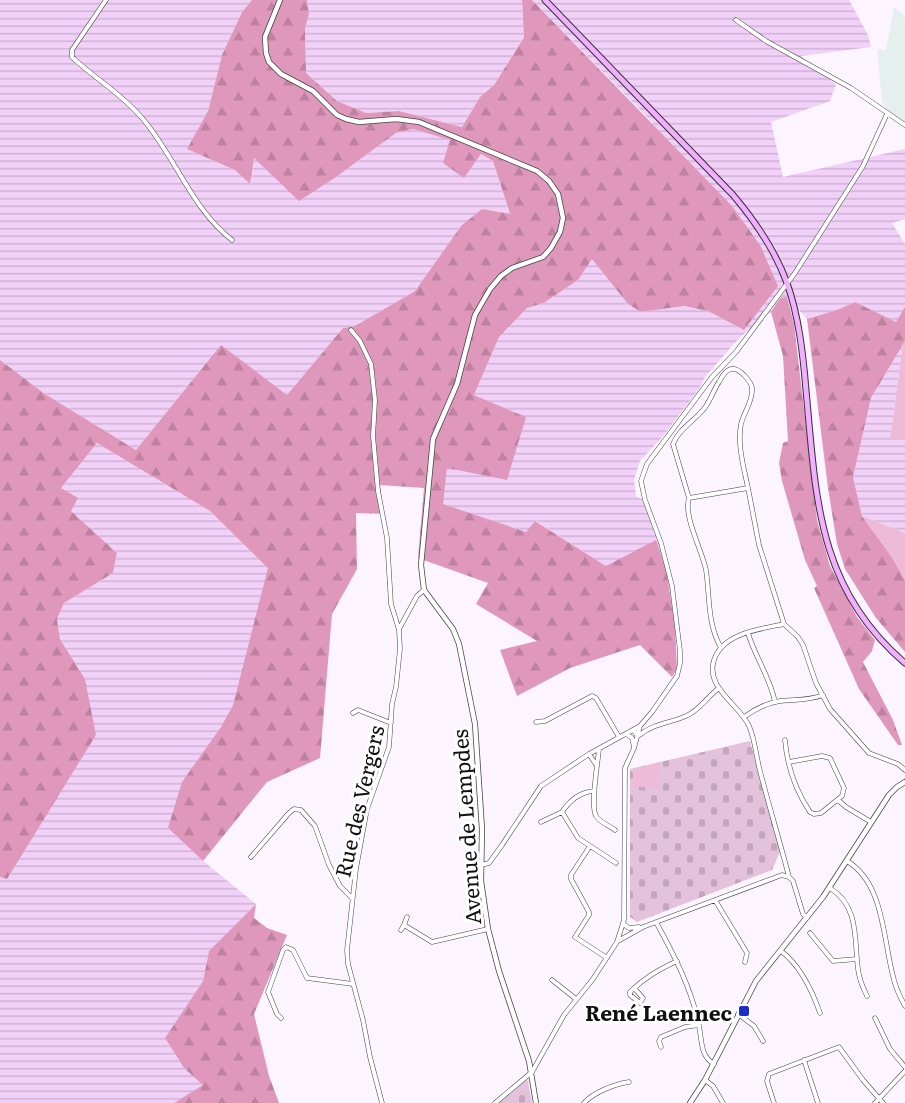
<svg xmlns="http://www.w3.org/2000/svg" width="905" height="1103" viewBox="0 0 905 1103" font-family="Literata,serif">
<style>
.industrial{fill:#e5efed}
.farmland{fill:url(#farmland-rules)}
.forest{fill:url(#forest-firs)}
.cemetery{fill:url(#cemetery-stones)}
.park{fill:#edbad7}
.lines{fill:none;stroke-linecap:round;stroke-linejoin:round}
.minor-casing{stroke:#434343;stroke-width:5}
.tertiary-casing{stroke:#434343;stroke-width:6}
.secondary-casing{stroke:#323232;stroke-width:7}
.minor{stroke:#fff;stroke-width:4}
.tertiary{stroke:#fff;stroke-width:4.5}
.secondary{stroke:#f2afff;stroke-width:5}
.poi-dot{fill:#1e2ecb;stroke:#fff;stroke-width:2}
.labels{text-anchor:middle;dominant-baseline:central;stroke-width:6;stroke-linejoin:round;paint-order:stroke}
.street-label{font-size:21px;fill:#101010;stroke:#fff}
.poi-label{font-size:21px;font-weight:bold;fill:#101010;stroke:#fff;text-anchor:end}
</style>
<defs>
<pattern id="farmland-rules" width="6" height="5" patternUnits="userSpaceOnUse" patternTransform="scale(1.5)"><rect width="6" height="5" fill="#f2d1f8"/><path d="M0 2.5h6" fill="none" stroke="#ceb2d4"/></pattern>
<pattern id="forest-firs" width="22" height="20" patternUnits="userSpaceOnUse" patternTransform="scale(1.5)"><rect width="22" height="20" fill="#df98bb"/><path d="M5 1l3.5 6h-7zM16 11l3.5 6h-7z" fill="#be82a0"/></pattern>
<pattern id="cemetery-stones" width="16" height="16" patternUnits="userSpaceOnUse" patternTransform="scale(1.5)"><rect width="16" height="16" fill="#e4c2db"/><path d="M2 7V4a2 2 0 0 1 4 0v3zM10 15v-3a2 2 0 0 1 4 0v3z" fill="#c3a6bb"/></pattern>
</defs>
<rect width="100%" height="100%" fill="#fcf4ff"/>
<path class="industrial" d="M894,7l11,10v105l-16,-9 -7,-12 -5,-52 9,1z"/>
<path class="farmland" d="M0,0h252l-10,12 -20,43 -14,56 -20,38 48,21 14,14 4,-27 82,20 60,-44 17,-4 38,11 13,37 17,-23 12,7 17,54 -49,11 -46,65 -60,35 -12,2 -56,67 -66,-49 -85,104 -91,-56 -45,-34z
M307,0h215l2,36 -30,49 -14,12 -18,30 -63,-16 -33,2 -29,-12 -31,-28 -1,-44 4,-15z
M532,0h317l19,35 3,12 -70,9 35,28 -6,17 -59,21 12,55 122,-28v70l-13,4 13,21v63l-9,16 -41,-21 -18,8 -30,9 -20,-22 -7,1 -9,14 -32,26 -34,39 -6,12 -35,46 -24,26 -6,19 2,17 12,4 12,34 11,39 4,51 -9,-56 -60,-3 -70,-45 -10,11 -84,-28 5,-37 79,-50 -52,-22 25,-58 28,-29 17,-5 34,-23 14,-22 36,46 13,8 43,-6 24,5 36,19 -92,-208z
M903,344l-13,94 15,1v94l-43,-17 -9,-39 18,-79z
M97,443l113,68 59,57 -36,137 -65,123 35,33 53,43 -47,47 -6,30 -38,57 19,30 20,17 -30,18h-174v-226l6,2 79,-200 -25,-40 -3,-20 7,-16 49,-30 4,-20 -46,-42 -10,-23z"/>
<path class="forest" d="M252,0h55l2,14 -4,15 1,44 31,28 29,12 33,-2 63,16 18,-30 14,-12 30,-48 -2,-37h10l200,206 28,39 18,41 -34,44 -36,-19 -24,-5 -43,6 -13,-8 -36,-45 -14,21 -34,23 -17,5 -28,29 -25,58 52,22 -19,63 -60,-12 -4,36 83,28 9,-11 71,45 50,-26 10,29 9,56 2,44 -5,8 -32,-32 -70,23 -53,28 -17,-46 37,-9 -61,-37 12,-21 -70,-25 6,-70 -44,-3 4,29 -28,-1 1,56 -25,45 -12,144 -53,24 -64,79 -35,-33 14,-46 39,-55 12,-22 35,-137 -58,-57 -113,-68 -36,45 17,10 -7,13 46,42 -4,20 -49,30 -7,16 3,20 25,40 11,56 -89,144 -7,-2v-517l45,34 91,56 85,-105 66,50 56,-67 12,-2 60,-35 46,-65 21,-17 28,5 -17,-53 -12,-7 -17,24 -21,-15 7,-23 -37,-11 -17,4 -60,44 -37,24 -45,-43 -4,26 -15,-14 -48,-21 21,-38 14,-56 20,-43z
M787,297l7,27 23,196 13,46 27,51 18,23 -3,11 -9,11 30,58 9,25h-4l-39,-56 -45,-101 3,-2 -12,-26 -23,-79 -3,-18 4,-20 5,-2 -5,-85 -12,-44 9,-14z
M855,302l41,20 9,-15v34l-34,57 -18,79 9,39 30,41 13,23v72l-29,-34 -31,-49 -8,-25 -9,-56 -21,-169 30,-9z
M256,904l-2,14 13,10 20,7 -33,79 15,62 10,27h-105l29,-18 -19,-17 -19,-30 38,-57 6,-30z"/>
<path class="cemetery" d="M750,741l30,111 -8,18 -135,52 -7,-5v-148z
M525,1079l3,2 4,22h-33z"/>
<path class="park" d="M905,341v98h-15l13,-95z
M862,516l43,17v47l-13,-23z
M659,762v25h-26v-16z"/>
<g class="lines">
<g class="minor-casing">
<path id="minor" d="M106,0l-34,50v7c22,21 50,37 70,61 33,38 49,90 90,122
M736,20l30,21 85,47 54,37
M351,330l9,11 11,23 4,36 -2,36 5,55 9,47 4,66 8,26 1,19 -4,38 -4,17 -3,43 -22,62 -11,60 -9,81 1,14 15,56 7,37 12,46
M689,498l-16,-54c6,-15 20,-22 30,-34 7,-8 10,-19 16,-28 2,-4 7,-12 12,-13 8,-2 21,13 21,20 1,12 -8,23 -11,35 -4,21 3,44 7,64
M399,629l18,-33 7,-6
M748,633c7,24 22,44 27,69
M721,648c-14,-25 -11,-51 -15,-78 -4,-20 -23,-54 -17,-72l59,-10 11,57 25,79
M353,713l5,-3 33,13
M744,717c11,-8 23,-14 36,-16 15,-2 28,0 43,-6
M536,722l9,-1 47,-25 4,2 23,39
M633,730l5,6c18,-14 30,-12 48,-20 13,-5 21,-19 33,-28
M626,734l6,4 2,9
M785,740c2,25 11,51 25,72l4,2 7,-1 21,-17 2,-8 -14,-30 -8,-2 -33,6
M599,749c-1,13 -9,57 -3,67 3,6 14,10 19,14
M589,754l8,12
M594,791c-14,1 -24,9 -32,21l16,26 38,25
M838,800l8,7 25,15
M541,822l21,-10
M590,846l-19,29v4l18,33v3l-14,22 32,21
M251,857l38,-44 5,-4 7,1 14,16 14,39 11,21 12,12
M847,861c37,22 36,78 46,115 2,10 7,21 12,30
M481,865l8,-2 13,-18 39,-59 48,-32 51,-28 12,-14 25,-36 3,-13v-12l-8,-65 -11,-43 -16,-43 -4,-19 6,-17 65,-87 24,-25 59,-79 68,-107 24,-52
M789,877c-9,-35 -20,-71 -29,-106 -4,-15 -5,-32 -11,-45 -10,-22 -44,-38 -35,-66 9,-27 46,-31 70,-36l14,13 5,8 13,38 14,26 39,44 29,11 7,6
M830,888c30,19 24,52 28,81 1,10 5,19 9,27
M715,900l32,53 -2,9
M656,922c18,33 36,67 43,104 3,14 1,30 15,38
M623,924l6,4 10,-1
M404,925l3,-8
M401,930l3,-5 28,17 56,-13
M810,933l23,28 24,-2
M618,941l25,-14 139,-52 7,2 4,4 10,33 4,4
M781,951c20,15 31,39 39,62
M552,980l24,19
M634,988l9,10 -3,5 -10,-8v-3c14,-14 28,-22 47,-31
M738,1014l16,12 9,15
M281,1018l-4,-4 -9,-22 15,-42 3,-3 7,3 14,28 46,6
M875,1018l15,31 15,18
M661,1047l-2,-6 2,-4 24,-10 14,-2
M804,1060l14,43
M705,1080l8,6 10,17
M495,1103l37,-31 32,-57 29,-36 24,-37 7,-22 1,-152 9,-20 6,-22
M584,1103c10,-11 31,-19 45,-21
M774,1103l-7,-22 2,-7 70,-27 24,33 20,23
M875,1103l30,-32"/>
</g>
<g class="tertiary-casing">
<path id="tertiary" d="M280,0l-15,37 1,16 3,9 12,12 32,17 24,24 9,4 13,3 37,-3 23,3 118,49 12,10 9,13 5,24 -3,14 -9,16 -8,9 -31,11 -11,8 -11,13 -15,26 -18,69 -24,55 -12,126 3,25 29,39 6,15 16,80 7,105 -1,52 7,48 11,42 30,90 7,42
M690,1103l15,-23 51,-99 67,-84 66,-102 8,-8 8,-5"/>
</g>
<g class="secondary-casing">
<path id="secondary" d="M545,0l188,195c22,26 42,55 54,88 12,34 16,71 19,107 10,107 11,198 99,273"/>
</g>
<use href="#minor" class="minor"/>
<use href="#tertiary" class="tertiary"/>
<use href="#secondary" class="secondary"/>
</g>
<rect class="poi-dot" x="738" y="1005" width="12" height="12" rx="3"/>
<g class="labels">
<g class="street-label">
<text transform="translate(358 801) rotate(-77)">Rue des Vergers</text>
<text transform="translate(465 827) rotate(-94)">Avenue de Lempdes</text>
</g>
<g class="poi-label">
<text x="732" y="1011">René Laennec</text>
</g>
</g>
</svg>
